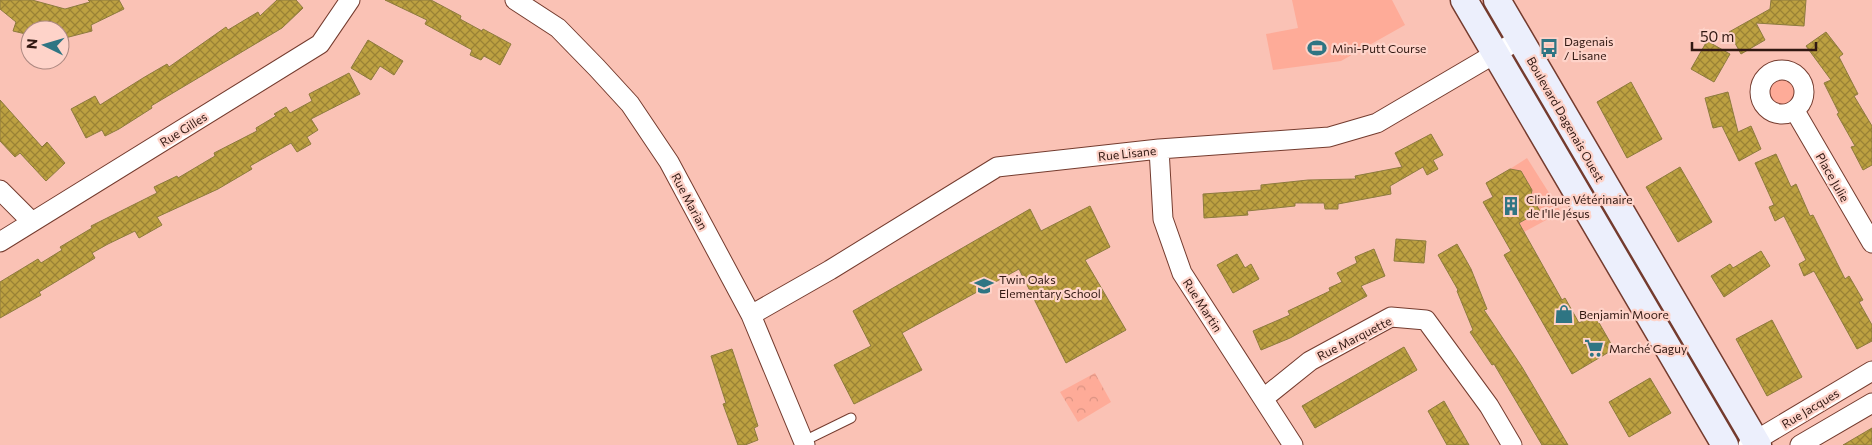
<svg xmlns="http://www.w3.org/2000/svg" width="1872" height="445" viewBox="0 0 1872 445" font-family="Commissioner,sans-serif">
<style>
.grass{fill:#feab98}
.forest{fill:url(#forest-crowns)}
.building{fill:url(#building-cross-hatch);stroke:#8d7b3e}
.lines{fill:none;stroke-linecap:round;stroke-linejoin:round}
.lane-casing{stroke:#743b2e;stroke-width:11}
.street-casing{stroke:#743b2e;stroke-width:21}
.secondary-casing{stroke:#743b2e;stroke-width:29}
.lane{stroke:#fff;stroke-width:9}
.street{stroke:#fff;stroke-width:19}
.secondary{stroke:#eceffc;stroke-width:26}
.labels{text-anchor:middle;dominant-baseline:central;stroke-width:4.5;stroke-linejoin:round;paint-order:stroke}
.poi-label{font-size:12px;fill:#311812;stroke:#fed3c9;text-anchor:start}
.street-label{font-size:12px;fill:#311812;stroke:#fed3c9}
</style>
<defs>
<pattern id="forest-crowns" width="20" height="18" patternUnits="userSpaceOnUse" patternTransform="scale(1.25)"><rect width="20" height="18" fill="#feab98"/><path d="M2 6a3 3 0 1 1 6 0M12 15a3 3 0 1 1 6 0" fill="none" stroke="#da9282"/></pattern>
<pattern id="building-cross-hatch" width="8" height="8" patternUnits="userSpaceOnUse" patternTransform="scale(1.25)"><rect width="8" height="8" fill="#bda141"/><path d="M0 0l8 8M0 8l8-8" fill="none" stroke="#9a8235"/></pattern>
</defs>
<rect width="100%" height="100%" fill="#fac2b5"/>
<path class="grass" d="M1292,0h100l13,25 -64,36 -68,9 -7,-36 32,-6z
M1760 92a22 22 0 1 1 44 0a22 22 0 1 1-44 0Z
M1527,158l34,54 -37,20 -5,-9 21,-12 -19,-39 -11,-3z"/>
<path class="forest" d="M1095,373l16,29 -33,20 -18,-30z"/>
<path class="building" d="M0,0h32l33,9 25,-7 -2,-2h31l5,9 -33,16 1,6 -27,7 -2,-8h-33v5l-17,-4 3,-9 -16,-13z
M277,0h19l7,8 -21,20 -131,78 1,2 -33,21 -14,7 -3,-6 -16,8 -15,-29 24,-13 5,9 43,-27 24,-14 2,3 57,-40 2,3 30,-18 2,4z
M385,0h46l30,16 -1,3 22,12 1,-2 28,15 -11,21 -16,-9 -3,4 -11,-5 2,-5 -47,-26 2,-4z
M1771,0h35l-2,26 -48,-3 9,17 -24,14 -12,-22 41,-23z
M1826,32l17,22 -4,3 19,37 -4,2 18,30v39l-9,5 -12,-23 4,-1 -18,-32 2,-1 -15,-30 7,-3 -25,-34z
M368,40l35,21 -9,14 -14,-9 -9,14 -20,-12z
M1707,41l23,13 -16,28 -23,-13z
M349,73l11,21 -49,25 7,11 -11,7 4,7 -14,8 -6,-9 -41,23 2,3 -34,20 -61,28 5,8 -23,13 -4,-7 -27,13 -16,9 3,5 -56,34 2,3 -41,23v-36l38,-23 3,4 21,-13 -2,-3 32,-19 -1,-2 66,-33 -3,-6 23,-11 1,2 37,-22 -1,-3 43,-22 -1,-3 20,-12 -2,-2 12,-7 4,6 22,-12 -3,-7z
M1631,82l31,57 -35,19 -30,-56z
M1728,92l10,40 13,-6 10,23 -22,12 -17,-35 -9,2 -8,-30z
M0,100l42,47 5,-5 18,21 -19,18 -26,-28 -5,4 -15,-16z
M1431,134l12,21 -10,5 5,9 -11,6 -4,-8 -33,19 1,8 -53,10v5h-13l-1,-6h-29v3l-48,5 1,4 -44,3 -1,-24 58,-4v-5l47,-5 48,-1 -1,-3 47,-9 -7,-14z
M1776,154l15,33 5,-3 14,32 3,-1 32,64 4,-3 14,24 -4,2 13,23v16l-15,8 -43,-78 -10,5 -5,-12 7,-4 -22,-44 -9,5 -6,-14 5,-2 -19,-42z
M1680,167l32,55 -34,20 -32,-55z
M1510,169l11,2 11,19 -1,6 9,15 -21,12 43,77 3,-2 14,25 15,-9 20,35 -42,25 -68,-119 7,-4 -28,-49 10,-5 -7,-14z
M1090,206l20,41 -25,13 41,70 -60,33 -47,-94 -117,64 20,37 -68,34 -20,-39 37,-19 -18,-35 177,-102 11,22z
M1396,239l30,2 -2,22 -30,-2z
M1457,244l14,25 16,40 -3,1 38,57 46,78h-26l-48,-81 -2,1 -22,-33 3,-2 -16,-39 1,-1 -20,-35z
M1374,249l11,27 -24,10 6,10 -77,42 -29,12 -8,-19 37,-16 -2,-4 42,-20 -1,-3 13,-6 -5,-9 20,-10 -2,-6z
M1761,251l9,15 -46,31 -13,-21 19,-12 3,4z
M1237,254l8,14 6,-4 8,15 -26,14 -16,-28z
M1772,320l30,57 -35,19 -31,-57z
M1404,347l13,23 -102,58 -13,-22z
M732,349l26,77 -4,2 4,12 -13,5h-7l-15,-41 3,-1 -15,-47z
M1650,378l21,35 -42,24 -20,-35z
M1444,401l25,44h-22l-19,-34z
M1872,428v17h-29z"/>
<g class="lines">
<g class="lane-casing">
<path id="lane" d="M804,441l47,-23"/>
</g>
<g class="street-casing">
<path id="street" d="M515,0l43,28 39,40 33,36 39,58 82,153 54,130
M1760 92a22 22 0 1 1 44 0a22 22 0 1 1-44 0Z
M1795,111l77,132
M1159,149l4,70 19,54 111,172
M0,190l32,32
M0,242l320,-198 30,-44
M751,315l79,-45 167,-103 162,-18 170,-12 48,-14 143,-84
M1264,398l46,-37 81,-44 35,3 63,86 23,39
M1748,445l124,-74
M1800,445l72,-42"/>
</g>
<g class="secondary-casing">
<path id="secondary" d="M1464,0l261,445
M1497,0l261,445"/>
</g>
<use href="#lane" class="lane"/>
<use href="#street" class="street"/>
<use href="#secondary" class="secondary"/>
</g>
<defs>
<g id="stadium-bare" transform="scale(1.5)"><path d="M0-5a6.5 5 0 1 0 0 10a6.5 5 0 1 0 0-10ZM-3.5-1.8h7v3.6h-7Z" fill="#2f7583" stroke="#fed3c9" stroke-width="2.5" paint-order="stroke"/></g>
<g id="bus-bare" transform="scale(1.5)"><path d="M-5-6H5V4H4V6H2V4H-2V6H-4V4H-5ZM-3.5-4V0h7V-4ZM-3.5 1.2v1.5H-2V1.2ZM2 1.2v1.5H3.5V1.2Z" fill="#2f7583" stroke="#fed3c9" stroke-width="2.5" paint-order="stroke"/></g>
<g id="building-bare" transform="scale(1.5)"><path d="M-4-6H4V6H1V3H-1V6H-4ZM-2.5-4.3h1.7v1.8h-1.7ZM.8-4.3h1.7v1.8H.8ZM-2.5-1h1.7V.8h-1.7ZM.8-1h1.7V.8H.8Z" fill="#2f7583" stroke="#fed3c9" stroke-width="2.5" paint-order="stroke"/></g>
<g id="school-bare" transform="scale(1.5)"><path d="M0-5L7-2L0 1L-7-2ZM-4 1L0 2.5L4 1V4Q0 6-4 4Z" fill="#2f7583" stroke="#fed3c9" stroke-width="2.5" paint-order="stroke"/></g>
<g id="shop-bare" transform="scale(1.5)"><path d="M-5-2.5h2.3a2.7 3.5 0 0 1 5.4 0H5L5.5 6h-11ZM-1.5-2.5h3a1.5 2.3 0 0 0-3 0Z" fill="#2f7583" stroke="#fed3c9" stroke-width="2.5" paint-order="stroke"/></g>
<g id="supermarket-bare" transform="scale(1.5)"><path d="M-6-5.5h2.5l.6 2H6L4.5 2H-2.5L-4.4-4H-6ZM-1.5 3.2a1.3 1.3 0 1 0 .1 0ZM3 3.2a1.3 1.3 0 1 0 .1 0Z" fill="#2f7583" stroke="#fed3c9" stroke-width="2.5" paint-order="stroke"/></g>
</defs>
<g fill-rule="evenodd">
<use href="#stadium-bare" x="1317" y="48"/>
<use href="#bus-bare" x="1549" y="48"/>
<use href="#building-bare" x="1511" y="206"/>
<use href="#school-bare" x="984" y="286"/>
<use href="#shop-bare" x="1564" y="314"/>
<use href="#supermarket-bare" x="1594" y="348"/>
</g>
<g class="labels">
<g class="poi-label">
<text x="1564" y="41">Dagenais<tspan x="1564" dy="14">/ Lisane</tspan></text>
<text x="1332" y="48">Mini-Putt Course</text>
<text x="1526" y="199">Clinique Vétérinaire<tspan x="1526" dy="14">de I'Ile Jésus</tspan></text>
<text x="999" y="279">Twin Oaks<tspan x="999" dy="14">Elementary School</tspan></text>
<text x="1579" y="314">Benjamin Moore</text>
<text x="1609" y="348">Marché Gaguy</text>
</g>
<g class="street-label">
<text transform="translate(1566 119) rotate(60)">Boulevard Dagenais Ouest</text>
<text transform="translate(183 129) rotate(-32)">Rue Gilles</text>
<text transform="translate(1127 153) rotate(-6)">Rue Lisane</text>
<text transform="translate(1833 177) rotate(60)">Place Julie</text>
<text transform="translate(690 201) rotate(62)">Rue Marian</text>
<text transform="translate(1203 305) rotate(57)">Rue Martin</text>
<text transform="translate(1354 338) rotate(-27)">Rue Marquette</text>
<text transform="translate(1810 408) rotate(-31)">Rue Jacques</text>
</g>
</g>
<g transform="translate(45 45) rotate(275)"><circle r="24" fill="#fed3c9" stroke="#ac8880"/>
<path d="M0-4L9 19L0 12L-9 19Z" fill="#2f7583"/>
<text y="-8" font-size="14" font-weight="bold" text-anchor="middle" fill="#311812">N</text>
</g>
<path d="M1692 42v8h124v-8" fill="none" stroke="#311812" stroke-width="2.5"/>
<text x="1700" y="42" font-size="15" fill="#311812" stroke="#fed3c9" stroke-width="4" paint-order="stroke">50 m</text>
</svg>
